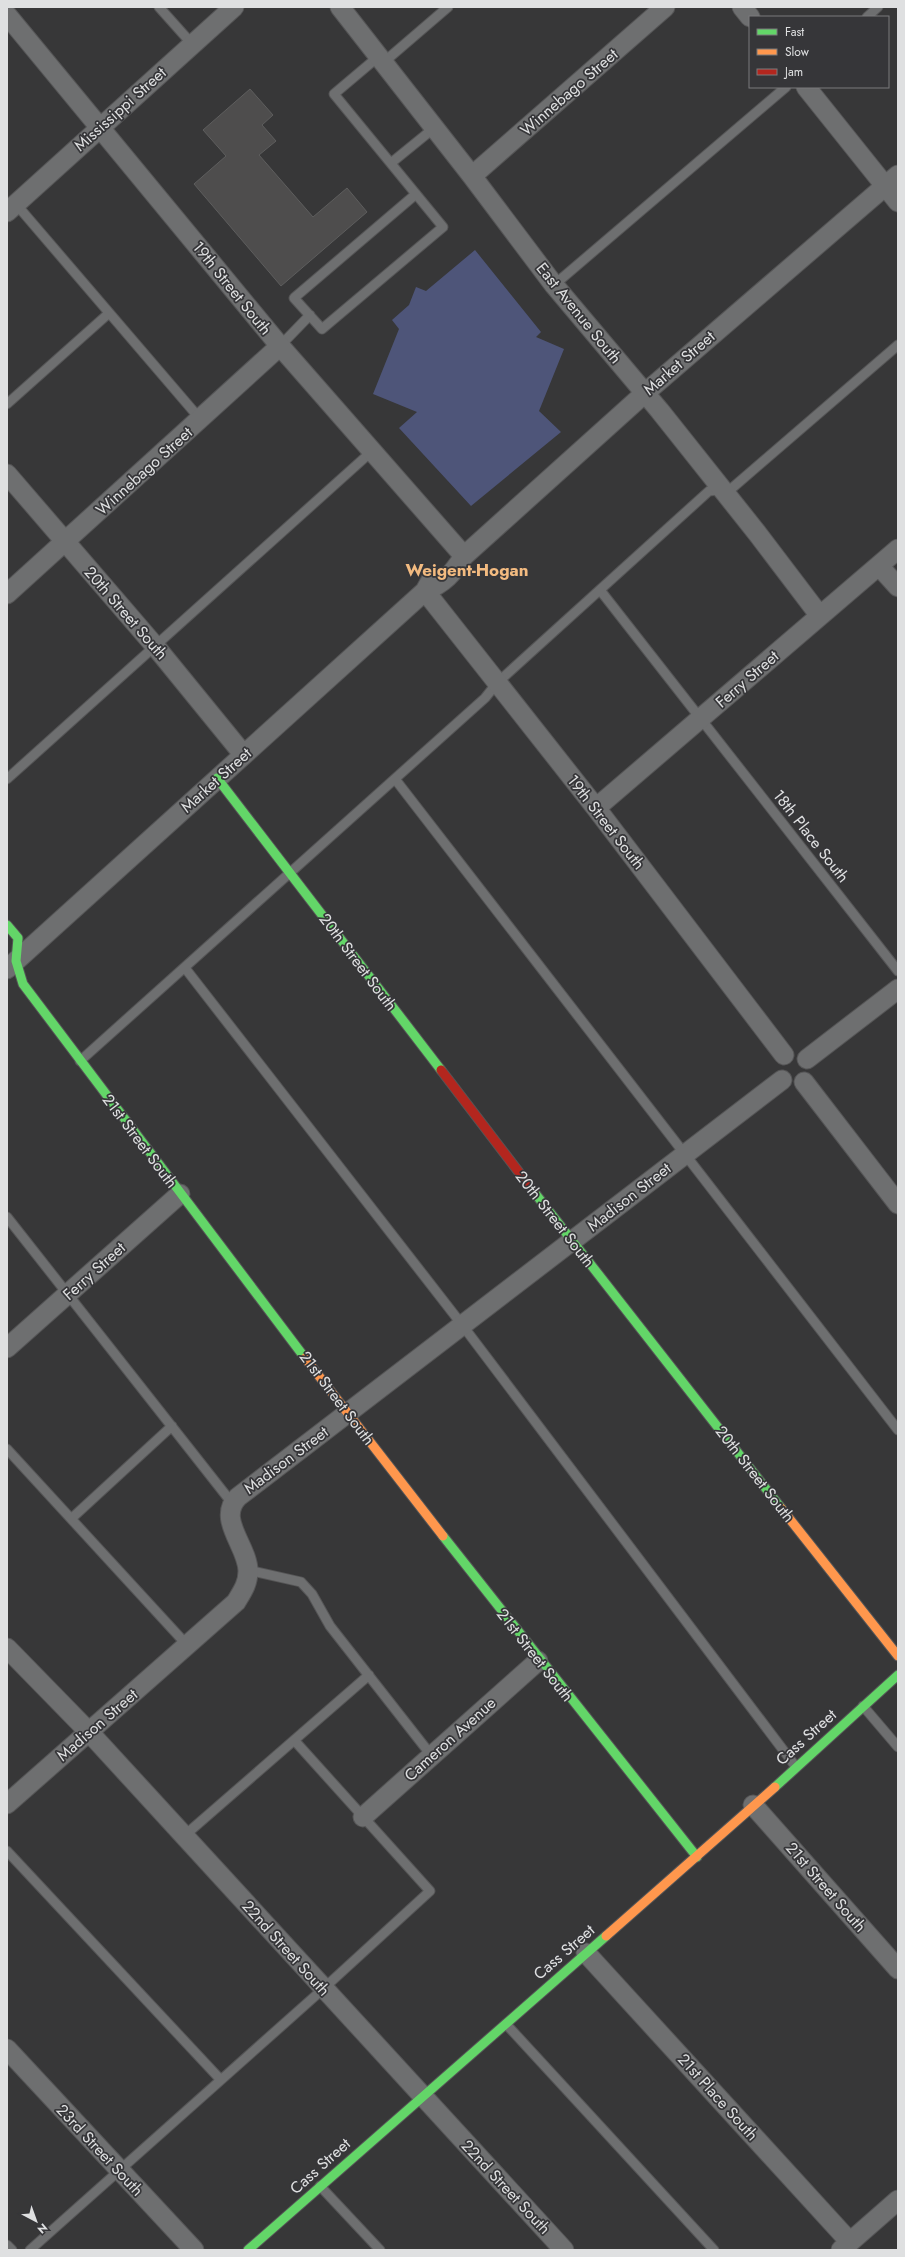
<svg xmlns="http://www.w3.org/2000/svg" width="905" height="2257" viewBox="0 0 905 2257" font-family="Jost,sans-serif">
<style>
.green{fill:#4e5579}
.building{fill:#4e4d4d;stroke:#5e5e5e}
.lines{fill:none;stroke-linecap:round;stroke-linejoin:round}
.lane-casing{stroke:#555556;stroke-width:11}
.street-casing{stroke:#555556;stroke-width:21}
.fast-casing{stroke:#555556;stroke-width:11}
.slow-casing{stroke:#555556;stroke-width:11}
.jam-casing{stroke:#555556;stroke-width:11}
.lane{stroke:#6e6f70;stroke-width:9}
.street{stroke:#6e6f70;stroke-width:19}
.fast{stroke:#63d668;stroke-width:9}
.slow{stroke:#ff974d;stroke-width:9}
.jam{stroke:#b3261e;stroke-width:9}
.labels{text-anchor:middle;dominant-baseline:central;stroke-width:3.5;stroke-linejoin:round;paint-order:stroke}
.street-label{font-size:16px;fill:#dfe0e1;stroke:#363639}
.neighbourhood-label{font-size:17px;font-weight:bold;fill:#f3bb80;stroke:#363639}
</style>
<rect width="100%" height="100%" fill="#373738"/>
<path class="green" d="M475,250l66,82 -5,5 28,12 -25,62 22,21 -90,74 -72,-78 18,-16 -44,-18 26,-65 -7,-9 17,-15 7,-18 10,4z"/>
<path class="building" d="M250,89l23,26 -11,10 14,16 -17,14 54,62 34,-29 20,24 -86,74 -87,-102 32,-28 -23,-26z"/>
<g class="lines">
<g class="lane-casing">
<path id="lane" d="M159,7l33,37
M867,17l11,-10
M379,56l-45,38c36,44 73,89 109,133l-121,102 -28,-31 122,-104
M384,62l64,-55
M391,163l43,-35
M16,204l185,216
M554,285l232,-198
M280,346l30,-31
M7,404l101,-90
M600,590l298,381
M7,779l364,-327
M395,779l503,651
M185,968l278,358 333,441
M80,1061l405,-363 12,-15 212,-192 22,-2 167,-144
M7,1217l225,286
M7,1449l180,196
M72,1518l100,-92
M248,1570l53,12 11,12 18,32 101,129
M863,1706l35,41
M184,1836l185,-161
M7,1851l213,228
M506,2024l208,226
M320,2186l60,64
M7,2245l5,5
M30,2250l293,-261 107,-98 -136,-151"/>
</g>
<g class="street-casing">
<path id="street" d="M340,7l132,169 82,109 106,126 97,122 63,83
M742,7l8,10
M7,15l273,331 184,210
M806,87l92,115
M472,176l193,-169
M7,212l227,-205
M7,474l148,172 88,108
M879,566l19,21
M425,591c20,-8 27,-17 39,-35l181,-163 253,-218
M425,591l171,217 188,247
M7,594l273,-248
M596,808l302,-259
M7,969l418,-378 6,-11
M807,1059l91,-70
M804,1082l94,122
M7,1348l173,-154
M7,1648l82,84 475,518
M7,1804l229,-202c6,-10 12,-18 12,-31 0,-25 -32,-52 -10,-74l544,-417
M753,1805l145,164
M363,1817l175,-156
M586,1953l264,289
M7,2049l187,201
M841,2250l57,-50"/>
</g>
<g class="fast-casing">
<path id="fast" d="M217,778l224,292
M7,925l11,13 -2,23 7,23 282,374
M534,1192l247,316
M443,1536l254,321
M775,1787l123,-112
M248,2250l358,-314"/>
</g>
<g class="slow-casing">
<path id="slow" d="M305,1358l138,178
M781,1508l117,148
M606,1936l169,-149"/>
</g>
<g class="jam-casing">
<path id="jam" d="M441,1070l93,122"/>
</g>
<use href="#lane" class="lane"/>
<use href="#street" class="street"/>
<use href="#fast" class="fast"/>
<use href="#slow" class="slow"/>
<use href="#jam" class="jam"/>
</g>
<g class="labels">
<g class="street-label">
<text transform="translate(569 92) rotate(-41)">Winnebago Street</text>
<text transform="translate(120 109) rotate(-42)">Mississippi Street</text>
<text transform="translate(232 288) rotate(51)">19th Street South</text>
<text transform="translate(579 313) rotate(51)">East Avenue South</text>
<text transform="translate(679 363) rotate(-41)">Market Street</text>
<text transform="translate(144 471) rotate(-42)">Winnebago Street</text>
<text transform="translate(126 613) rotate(49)">20th Street South</text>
<text transform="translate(747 679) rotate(-41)">Ferry Street</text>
<text transform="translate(216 780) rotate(-42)">Market Street</text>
<text transform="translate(606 822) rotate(52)">19th Street South</text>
<text transform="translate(811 836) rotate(52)">18th Place South</text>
<text transform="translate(358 962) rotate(53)">20th Street South</text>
<text transform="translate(140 1141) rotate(53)">21st Street South</text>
<text transform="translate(629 1197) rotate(-38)">Madison Street</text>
<text transform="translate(555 1219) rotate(52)">20th Street South</text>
<text transform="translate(94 1271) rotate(-42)">Ferry Street</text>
<text transform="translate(337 1398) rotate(53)">21st Street South</text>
<text transform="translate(286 1460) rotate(-37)">Madison Street</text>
<text transform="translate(755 1474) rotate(52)">20th Street South</text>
<text transform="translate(535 1655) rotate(52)">21st Street South</text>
<text transform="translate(97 1725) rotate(-41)">Madison Street</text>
<text transform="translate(806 1737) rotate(-42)">Cass Street</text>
<text transform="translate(450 1739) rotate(-42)">Cameron Avenue</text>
<text transform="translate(826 1887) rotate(49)">21st Street South</text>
<text transform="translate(286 1948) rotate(48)">22nd Street South</text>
<text transform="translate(564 1952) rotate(-41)">Cass Street</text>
<text transform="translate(718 2097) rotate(48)">21st Place South</text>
<text transform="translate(100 2150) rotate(47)">23rd Street South</text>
<text transform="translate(320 2166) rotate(-42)">Cass Street</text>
<text transform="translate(506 2187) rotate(47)">22nd Street South</text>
</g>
<g class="neighbourhood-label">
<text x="467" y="570">Weigent-Hogan</text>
</g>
</g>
<rect width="905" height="2257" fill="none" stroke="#dfe0e1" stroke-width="16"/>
<rect x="749" y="16" width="140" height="72" fill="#363639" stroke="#7a7a7c"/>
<rect x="757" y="29" width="20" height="6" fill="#63d668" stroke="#7a7a7c"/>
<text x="785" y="36" font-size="12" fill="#dfe0e1">Fast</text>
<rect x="757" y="49" width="20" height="6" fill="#ff974d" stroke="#7a7a7c"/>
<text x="785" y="56" font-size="12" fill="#dfe0e1">Slow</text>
<rect x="757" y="69" width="20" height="6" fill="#b3261e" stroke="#7a7a7c"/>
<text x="785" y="76" font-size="12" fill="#dfe0e1">Jam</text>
<g transform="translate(36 2221) rotate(139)" stroke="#363639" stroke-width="3" paint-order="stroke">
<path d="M0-3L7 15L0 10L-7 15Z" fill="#dfe0e1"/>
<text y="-6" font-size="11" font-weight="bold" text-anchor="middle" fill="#dfe0e1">N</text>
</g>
</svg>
